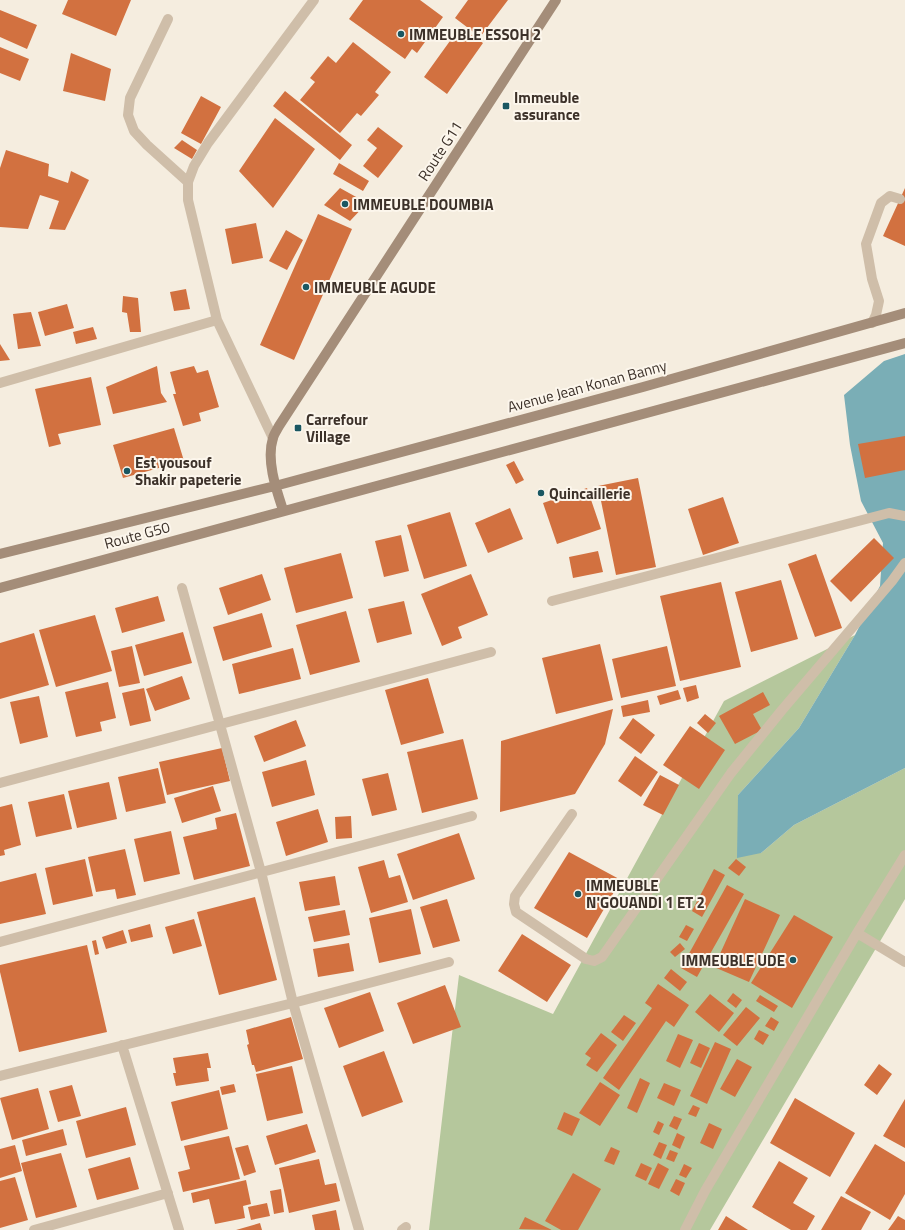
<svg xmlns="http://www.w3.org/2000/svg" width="905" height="1230" viewBox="0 0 905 1230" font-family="'Titillium Web',sans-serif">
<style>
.green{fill:#b5c79c}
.water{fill:#7aaeb6}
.building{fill:#d27140}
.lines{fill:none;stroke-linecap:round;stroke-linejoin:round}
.lane{stroke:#cfbea9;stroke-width:10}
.street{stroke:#cfbea9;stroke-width:10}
.secondary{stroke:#a48d79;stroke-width:10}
.poi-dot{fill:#1a5762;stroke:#fcf6ec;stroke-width:1.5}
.labels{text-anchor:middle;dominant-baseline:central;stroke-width:4;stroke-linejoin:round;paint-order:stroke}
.poi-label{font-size:15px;font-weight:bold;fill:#3c3129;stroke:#fcf6ec;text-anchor:start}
.street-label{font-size:15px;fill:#3c3129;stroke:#fcf6ec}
</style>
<rect width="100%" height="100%" fill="#f5eddf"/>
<path class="green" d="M855,635l-56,93 -61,67v28l23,30 33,-28 111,-57v131l-195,331h-281l30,-255 94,39 171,-313z"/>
<path class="water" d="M905,354v414l-111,57 -33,28 -24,5 1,-63 61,-67 56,-93 25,-49 3,-43 -22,-42 -11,-56 -6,-50 40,-34z"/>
<path class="building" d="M68,0h63l-15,36 -54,-22z
M363,0h57l23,17 -26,36 -5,-4 -7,10 -56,-40z
M468,0h40l-28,37 -25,-19z
M0,10l37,15 -10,24 -27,-12z
M460,27l23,16 -36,51 -23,-17z
M353,42l38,30 -16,20 4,3 -18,21 -4,-3 -17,20 -40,-33 15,-18 -5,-4 18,-22 8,7z
M0,47l29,12 -9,22 -20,-8z
M71,53l40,16 -6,32 -42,-10z
M285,91l67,54 -12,15 -67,-54z
M201,96l20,11 -20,37 -20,-11z
M275,118l40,31 -42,59 -34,-37z
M378,127l25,19 -25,32 -15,-12 14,-18 -10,-8z
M182,140l15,10 -5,9 -18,-11z
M6,150l43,14 -1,12 20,7 3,-12 18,9 -24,50 -16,-1 10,-28 -19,-6 -12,34 -28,-2v-59z
M339,163l30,18 -6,10 -30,-17z
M340,188l27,15 -17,18 -26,-16z
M905,188v58l-22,-10z
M318,214l34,15 -58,131 -34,-15z
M256,223l7,35 -31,6 -7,-35z
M286,230l17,10 -16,30 -18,-9z
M186,289l4,20 -16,2 -4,-19z
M123,296l15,2 3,34h-11l-3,-19 -5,-1z
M67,304l7,24 -29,8 -7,-24z
M31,312l10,34 -23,3 -5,-35z
M93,327l4,12 -21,5 -3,-12z
M0,344l10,16 -10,1z
M157,366l4,27 6,9 -54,12 -7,-27z
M194,366l3,7 11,-3 11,37 -20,6 2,8 -18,5 -10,-32h3l-6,-22z
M91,377l10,48 -43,9 3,10 -12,3 -14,-58z
M174,428l10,33 -61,17 -10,-33z
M905,436v34l-40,8 -7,-34z
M514,461l10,19 -8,4 -10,-19z
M638,478l18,89 -40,8 -18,-89z
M587,488l14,41 -44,15 -14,-41z
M723,497l16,46 -36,12 -15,-46z
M510,508l13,31 -35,14 -13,-30z
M450,512l17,54 -43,13 -17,-54z
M401,535l8,36 -25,6 -9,-36z
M874,538l20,20 -43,44 -21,-21z
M598,551l5,21 -30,6 -4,-21z
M341,553l12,45 -57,15 -12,-45z
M816,554l26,74 -27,9 -27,-73z
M262,574l9,26 -43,15 -9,-27z
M471,574l17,41 -30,12 4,11 -20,8 -21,-52z
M781,580l17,59 -47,13 -16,-60z
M721,582l20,85 -61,14 -20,-85z
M158,596l7,25 -43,12 -7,-25z
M404,601l8,33 -35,9 -9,-34z
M346,611l14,51 -50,13 -14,-50z
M262,613l10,34 -49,14 -10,-34z
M95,615l17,56 -56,16 -17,-57z
M183,632l9,31 -48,13 -9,-31z
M34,633l15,52 -49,14v-56z
M600,644l13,56 -57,14 -14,-56z
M132,646l8,37 -21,4 -8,-36z
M667,646l9,40 -55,12 -9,-39z
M293,648l8,31 -62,15 -7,-30z
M182,676l8,23 -35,12 -9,-22z
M428,678l16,55 -43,12 -16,-55z
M108,682l8,36 -16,4 2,9 -26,6 -11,-45z
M696,685l3,13 -12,4 -4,-14z
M144,688l7,33 -21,5 -8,-33z
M678,690l3,9 -21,6 -3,-9z
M763,692l7,13 -17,9 9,16 -27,14 -16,-28z
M39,696l9,41 -28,7 -10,-42z
M648,700l2,12 -27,5 -2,-11z
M613,709l-8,35 -30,50 -75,18 1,-71z
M705,714l11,9 -8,10 -11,-10z
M633,718l22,17 -14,19 -22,-16z
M296,720l10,26 -42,16 -10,-26z
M690,726l35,24 -26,39 -36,-24z
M463,739l15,60 -56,14 -15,-61z
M222,748l8,33 -63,14 -8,-33z
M635,756l23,16 -17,25 -23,-16z
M306,760l9,35 -43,12 -10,-35z
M158,768l8,35 -40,9 -8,-35z
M388,773l9,37 -25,6 -10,-37z
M660,775l19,10 -16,30 -20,-10z
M109,782l8,37 -40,9 -9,-37z
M213,786l8,25 -39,12 -8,-25z
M64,794l8,35 -36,8 -8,-35z
M12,804l9,41 -17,5 1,5 -5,1v-49z
M318,809l10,33 -42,14 -10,-34z
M236,813l14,53 -56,14 -11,-43 34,-8 -2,-11z
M351,816l1,22 -16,1 -1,-22z
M171,831l9,43 -36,8 -10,-43z
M459,833l16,46 -62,21 -16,-46z
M125,849l11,46 -19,4 -2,-10 -19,3 -8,-35z
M569,852l52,28 -34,58 -53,-30z
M85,859l8,37 -40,9 -8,-37z
M736,859l10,8 -7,9 -11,-8z
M384,860l5,18 11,-3 8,27 -37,11 -13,-46z
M714,869l11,6 -23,42 -10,-6z
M36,873l10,41 -46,10v-42z
M335,876l5,29 -35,6 -6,-29z
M727,885l17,9 -47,83 -16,-9z
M255,897l22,83 -58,15 -22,-83z
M447,899l13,42 -27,7 -13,-41z
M745,899l35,16 -31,67 -35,-15z
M411,909l10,45 -42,9 -10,-45z
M345,910l5,25 -36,7 -6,-25z
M794,915l39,22 -41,71 -41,-25z
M194,919l8,27 -29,8 -8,-27z
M150,924l3,13 -22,5 -3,-12z
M686,925l8,4 -7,12 -8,-4z
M123,930l4,13 -21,6 -4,-12z
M522,934l49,31 -24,37 -49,-31z
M96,940l3,14 -4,1 -3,-14z
M349,943l5,28 -36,6 -5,-28z
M680,943l5,6 -10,8 -5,-5z
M87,945l20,87 -88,20 -19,-80v-7z
M671,969l16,13 -7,9 -16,-13z
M658,984l31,21 -15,22 -8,-6 -47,69 -16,-12 49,-70 -7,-5z
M445,985l16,42 -48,17 -16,-41z
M370,992l14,39 -45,17 -15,-40z
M733,993l9,7 -6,8 -9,-7z
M710,994l24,19 -15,19 -24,-20z
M760,995l18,11 -4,6 -18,-11z
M746,1007l14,11 -23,28 -14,-11z
M624,1015l12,8 -13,18 -12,-9z
M291,1017l12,42 -47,13 -2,-7h-2l-5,-20 2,-1 -3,-14z
M771,1017l8,5 -5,9 -9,-5z
M759,1030l10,5 -6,10 -9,-6z
M601,1033l16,12 -20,27 -11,-7 5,-7 -6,-4z
M678,1034l15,6 -13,28 -14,-7z
M715,1042l16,7 -24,55 -17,-8z
M699,1043l11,5 -9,20 -11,-5z
M384,1051l19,51 -41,15 -19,-51z
M208,1053l3,15h-4l2,13 -33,5 -3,-13h3l-3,-15z
M737,1059l15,8 -17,30 -15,-8z
M879,1064l13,10 -15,21 -13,-10z
M292,1066l11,47 -36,8 -11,-47z
M640,1078l10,5 -13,30 -10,-5z
M600,1082l20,13 -20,31 -21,-13z
M664,1083l17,7 -7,16 -17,-8z
M234,1084l2,8 -14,3 -2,-8z
M72,1085l9,31 -23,6 -9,-31z
M38,1088l11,41 -37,11 -12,-42z
M219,1090l9,39 -47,12 -10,-39z
M795,1098l60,35 -25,44 -60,-34z
M905,1099v49l-22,-12z
M693,1105l7,3 -4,9 -8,-3z
M126,1107l10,38 -50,13 -10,-37z
M564,1112l16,7 -8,17 -15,-7z
M674,1116l8,3 -5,11 -8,-4z
M658,1121l6,3 -5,11 -6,-3z
M709,1123l13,6 -9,20 -13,-6z
M307,1124l9,28 -41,13 -9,-29z
M63,1129l4,16 -41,11 -4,-16z
M677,1133l8,4 -5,12 -8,-4z
M229,1136l11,43 -57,13 -5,-20 12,-3 -6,-23z
M659,1142l8,3 -6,14 -8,-4z
M875,1144l30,18v32l-15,26 -45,-27z
M15,1145l7,26 -22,7v-29z
M248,1145l8,27 -12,4 -9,-28z
M611,1147l9,4 -6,14 -10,-4z
M670,1150l8,3 -4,9 -8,-3z
M61,1153l16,54 -41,11 -15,-55z
M130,1157l9,32 -42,11 -9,-31z
M319,1159l6,26 11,-2 4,18 -51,12 -10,-45z
M779,1161l29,17 -15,25 22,13 -8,14h-16l-39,-23z
M641,1163l11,5 -6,13 -11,-5z
M658,1163l11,6 -10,20 -11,-5z
M684,1164l8,4 -6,10 -7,-3z
M573,1173l28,16 -23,41h-17l-16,-9z
M15,1177l13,43 -28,8v-47z
M676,1179l9,4 -6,13 -9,-5z
M246,1180l5,24 -8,2 2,12 -30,6 -6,-25 -16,4 -2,-10z
M281,1189l3,23 -10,2 -4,-23z
M841,1196l30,16 -10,18h-40z
M267,1203l3,13 -19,4 -3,-13z
M336,1210l4,20h-25l-3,-15z
M726,1216l22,14h-30z
M898,1216l7,4v10h-17z
M525,1217l27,13 -33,-1z
M260,1223l2,7h-26z"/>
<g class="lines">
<path class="lane" d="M872,323l4,-8 3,-14 -7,-22 -6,-35 15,-41 9,-7 10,3"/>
<path class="street" d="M168,19l-38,79 -2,17 6,16 13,14 41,37
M0,383l217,-63
M273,438l-56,-118 -29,-120v-18l6,-16 14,-23 106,-143
M182,588l79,284 32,131 66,227
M552,601l337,-88 16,3
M0,783l491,-131
M572,814l-57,82 -1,8 2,8 70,47 8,2 8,-4 129,-184 51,-63 110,-129 13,-18
M857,933l48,29
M0,942l472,-126
M122,1045l57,185
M0,1076l293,-73 156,-41
M34,1230l134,-37
M402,1230l4,-3
M685,1230l20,-39 152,-258 48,-78"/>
<path class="secondary" d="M283,510c-7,-21 -17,-50 -10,-72 1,-4 4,-8 6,-12l277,-426
M0,554l275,-68 368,-99 262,-74
M0,588l905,-245"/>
</g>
<g class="poi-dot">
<circle cx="401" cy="34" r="4"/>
<rect x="502" y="102" width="8" height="8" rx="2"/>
<circle cx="345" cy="204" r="4"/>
<circle cx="306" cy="287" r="4"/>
<rect x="294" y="424" width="8" height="8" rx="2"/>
<circle cx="127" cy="471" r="4"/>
<circle cx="541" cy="493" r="4"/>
<circle cx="578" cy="894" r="4"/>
<circle cx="793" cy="960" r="4"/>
</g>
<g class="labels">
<g class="poi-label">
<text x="409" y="34">IMMEUBLE ESSOH 2</text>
<text x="514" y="97">Immeuble<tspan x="514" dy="17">assurance</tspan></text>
<text x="353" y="204">IMMEUBLE DOUMBIA</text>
<text x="314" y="287">IMMEUBLE AGUDE</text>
<text x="306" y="419">Carrefour<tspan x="306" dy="17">Village</tspan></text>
<text x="135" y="462">Est yousouf<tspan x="135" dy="17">Shakir papeterie</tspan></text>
<text x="549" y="493">Quincaillerie</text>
<text x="586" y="885">IMMEUBLE<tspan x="586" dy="17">N'GOUANDI 1 ET 2</tspan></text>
<text x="785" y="960" text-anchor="end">IMMEUBLE UDE</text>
</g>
<g class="street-label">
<text transform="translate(440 151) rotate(-57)">Route G11</text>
<text transform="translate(587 386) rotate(-15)">Avenue Jean Konan Banny</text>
<text transform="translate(137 535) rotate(-15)">Route G50</text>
</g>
</g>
</svg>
